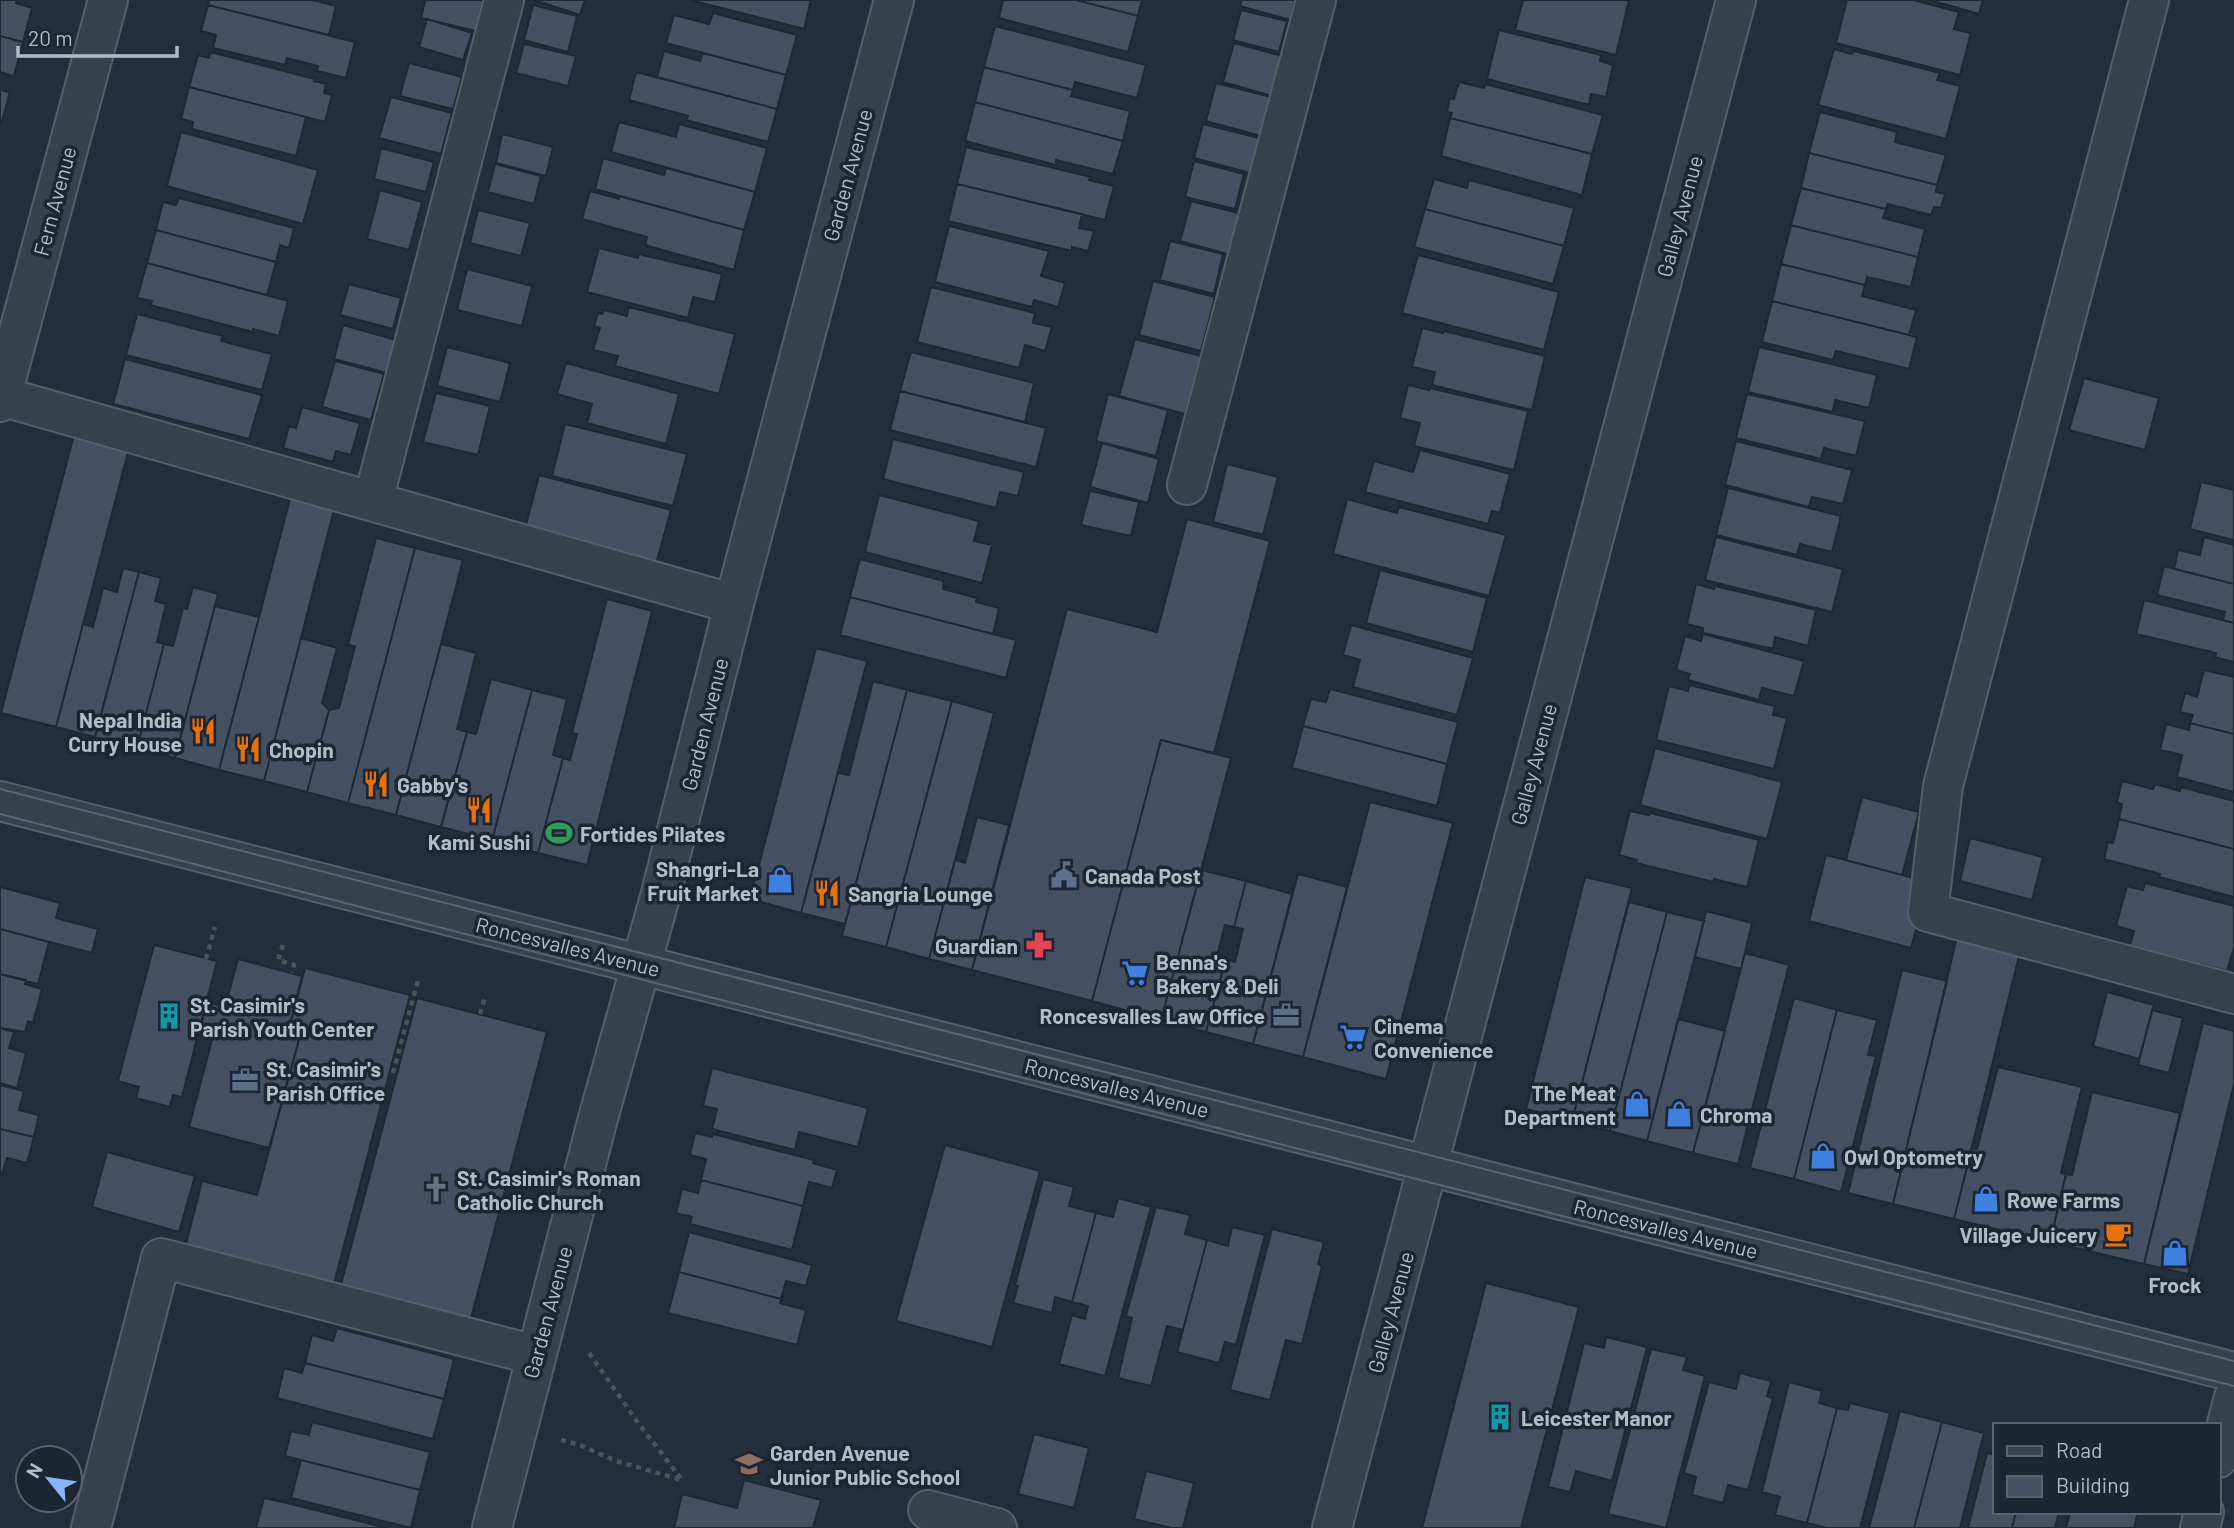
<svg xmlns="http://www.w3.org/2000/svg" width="2234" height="1528" viewBox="0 0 2234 1528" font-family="Barlow,sans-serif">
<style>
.building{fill:#455162;stroke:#1f2835;stroke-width:2}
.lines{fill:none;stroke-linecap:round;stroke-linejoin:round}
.minor-casing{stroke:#565f6c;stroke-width:42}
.path{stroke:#44595c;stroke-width:4.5;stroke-dasharray:5 5;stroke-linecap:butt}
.minor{stroke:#38414e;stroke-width:38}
.tram{stroke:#5a6575;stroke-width:2}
.labels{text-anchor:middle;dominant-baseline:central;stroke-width:7;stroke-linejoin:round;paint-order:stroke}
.street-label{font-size:21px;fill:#b4bcc9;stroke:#1d2633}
.poi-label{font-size:21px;font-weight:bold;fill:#b4bcc9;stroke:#1d2633;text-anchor:start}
</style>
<rect width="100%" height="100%" fill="#242f3e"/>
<path class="building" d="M0,0h17l-1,3 16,5 -9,34 -23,-6z
M209,0h103l24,6 -7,29 -121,-30z
M425,0h58l-7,31 -55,-13z
M534,0h51l-5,15z
M690,0h121l-7,29z
M1003,0h73l62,16 -10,36 -129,-34z
M1076,0h66l-4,16z
M1242,0h53l-5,20 -50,-14z
M1523,0h106l-13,55 -101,-25z
M1847,0h66l46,12 -5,17 17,4 -11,42 -124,-32z
M1930,0h53l-4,14z
M208,5l147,37 -9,36 -29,-7 1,-5 -31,-8 -2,7 -72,-17 3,-13 -15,-4z
M533,5l44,11 -9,36 -44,-12z
M1241,10l46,11 -8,31 -46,-12z
M713,13l84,22 -11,40 -120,-32 8,-28 35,9z
M427,19l45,14 -9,27 -44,-13z
M995,26l151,39 -9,33 -62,-16 -2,8 -89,-23z
M1499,30l102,25 -1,6 13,4 -7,32 -15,-3 -2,11 -102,-26z
M0,36l23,6 -9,34 -14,-4z
M1234,43l48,13 -10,40 -49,-14z
M524,44l52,12 -8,30 -52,-13z
M1834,49l18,5 2,-3 86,22 -3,7 23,6 -14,53 -128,-34z
M664,51l36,10 3,-8 83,22 -9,34 -120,-32z
M210,52l105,27 -1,2 12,3 -2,9 8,2 -7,27 -136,-35 9,-32 11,3z
M409,63l53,14 -9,32 -53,-13z
M984,67l89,23 -2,6 59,15 -7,30 -148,-39z
M636,72l141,37 -9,33 -82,-22 2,-4 -59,-16z
M1459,82l25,6 1,-4 118,31 -11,39 -142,-36 2,-5 -5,-1 3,-14 4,1z
M1216,83l55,14 -10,39 -55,-15z
M189,87l117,30 -10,39 -104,-27 1,-7 -12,-3z
M0,90l10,2 -9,33h-1z
M391,97l61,16 -11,41 -62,-16z
M975,102l148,39 -10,33 -57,-14v5l-91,-24z
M1820,112l77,20 -2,10 51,13 -9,30 -128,-32z
M1450,118l142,36 -10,41 -141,-39z
M619,122l57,15 3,-13 88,24 -12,44 -144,-40z
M1203,124l60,15 -9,35 -60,-16z
M181,132l137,38 -15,54 -136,-38z
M502,134l51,13 -7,29 -50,-13z
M966,147l125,30 -2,3 25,6 -9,34 -148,-36z
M381,148l53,14 -8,30 -52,-13z
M1809,153l128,32 -1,7 9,2 -4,14 -7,-1 -3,8 -43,-11 -2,5 -85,-21z
M603,158l61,17 2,-7 89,24 -11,38 -149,-41z
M1194,161l50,13 -9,35 -50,-12z
M495,164l46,12 -7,28 -46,-12z
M1434,179l33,9 2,-8 105,28 -10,38 -139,-37z
M957,184l125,30 -3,14 15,3 -6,20 -16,-4v4l-124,-30z
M1801,188l85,21 -3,9 42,11 -7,28 -127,-32z
M380,190l42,12 -13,48 -42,-11z
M590,191l29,8v-3l125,34 -10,40 -89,-25 2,-8 -65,-18z
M179,198l115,30 -5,20 -9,-3 -4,17 -120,-32 7,-28 13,3z
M1191,201l51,13 -11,41 -51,-14z
M1425,209l139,37 -11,38 -139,-37z
M478,210l52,13 -9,33 -51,-13z
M1791,225l127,32 -7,30 -44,-10 -2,8 -84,-21z
M949,226l100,25 -8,25 24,7 -7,24 -24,-7 -2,7 -97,-25z
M156,230l120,32 -9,33 -120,-32z
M1170,241l53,13 -9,40 -54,-14z
M599,248l39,10 1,-4 83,20 -7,28 -22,-5 -5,21 -101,-26z
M1418,255l141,37 -15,58 -142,-37z
M147,263l141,38 -9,35 -26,-7v3l-103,-27 2,-4 -15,-3z
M1781,264l84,21 -3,11 54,14 -7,25 -137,-34z
M467,269l65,17 -10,40 -65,-16z
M1153,281l62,16 -14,54 -62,-16z
M349,284l52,14 -8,31 -53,-14z
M931,287l104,26 -2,10 19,4 -7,24 -20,-6 -6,23 -102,-26z
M1772,301l145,36 -8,32 -73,-18 -3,9 -71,-18z
M629,307l106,27 -16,60 -104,-28 3,-10 -25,-6 7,-22 -6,-2 4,-13 4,1 2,-4 23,6z
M137,314l86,22 -2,5 51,13 -10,36 -136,-35z
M343,325l53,15 -9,33 -53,-14z
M1422,328l21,5 1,-2 101,25 -13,54 -100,-25 3,-13 -23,-5z
M1135,339l66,17 -16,58 -66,-18z
M447,347l63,16 -10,39 -63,-16z
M1759,347l118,28 -8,33 -34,-8 -2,12 -85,-20z
M911,352l123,31 -9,39 -125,-31z
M125,359l137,36 -13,44 -136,-35z
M335,361l49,13 -13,46 -49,-13z
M566,363l113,31 -13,50 -79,-21 5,-19 -35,-10z
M2084,378l75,20 -14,52 -76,-20z
M1408,385l21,5v-2l99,23 -14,59 -100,-24 6,-23 -20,-5z
M900,391l146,37 -10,39 -146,-37z
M436,393l54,13 -12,49 -55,-13z
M1108,394l60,16 -12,46 -60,-15z
M1747,394l118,27 -9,35 -32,-8 -3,11 -85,-21z
M302,407l58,16 -9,32 -15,-4 -3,11 -50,-14 6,-22 7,2z
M565,424l122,30 -14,52 -121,-30z
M76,427l55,14 -75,286 -55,-14z
M893,439l131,33 -6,24 -18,-4 -4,16 -113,-29z
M1736,441l116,29 -9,34 -31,-7 -3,10 -84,-22z
M1102,443l57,16 -11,44 -58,-16z
M1420,450l90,24 -10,39 -8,-2 -4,13 -123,-32 9,-31 39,11z
M1227,464l51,13 -15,58 -50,-13z
M539,475l132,35 -15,54 -131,-35z
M2201,482l33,8v50l-44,-11z
M1728,488l113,28 -9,36 -32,-8 -3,11 -81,-20z
M1090,491l49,11 -8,34 -50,-11z
M291,495l44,11 -71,275 -45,-11z
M879,495l100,26 -5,20 18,4 -10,38 -117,-31z
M1347,499l50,14 2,-6 107,28 -17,61 -156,-42z
M1187,519l83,22 -56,212 -53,-13 -69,261 -120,-31 95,-361 90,23z
M1716,537l127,32 -11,43 -127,-32z
M2204,537l30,8v39l-60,-15 4,-19 22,5z
M376,538l39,10 -67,255 -41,-11 22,-82 10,-2 16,-62 -7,-1z
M415,548l48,12 -67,255 -48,-12z
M860,559l84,22 -1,8 34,9 -1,4 23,6 -6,26 -143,-37z
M2164,566l70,18v39l-11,-3 2,-8 -68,-17z
M123,568l16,4 -44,165 -39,-10 27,-103 10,3 10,-39 14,4z
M1380,570l107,28 -14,54 -107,-29z
M139,572l22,6 -6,23 11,3 -9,38 7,2 -27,104 -42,-11z
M1696,584l18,5 1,-3 101,24 -8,36 -33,-9 -2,12 -70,-16v-5l-16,-4z
M193,587l25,7 -43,164 -38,-10 27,-104 9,2 10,-38 4,1z
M850,597l166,43 -10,38 -166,-43z
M607,599l45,12 -65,254 -49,-12 25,-95 7,2 7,-26 -5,-1z
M2144,600l90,23v39l-19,-5 1,-4 -80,-19z
M215,606l44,11 -40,153 -44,-12z
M1351,625l122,33 -16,57 -104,-28 7,-27 -17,-5z
M1703,634l101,27 -10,35 -32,-8 -3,12 -71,-20 2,-6 -14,-4 9,-34 16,5z
M301,638l36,10 -15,55 7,7 -22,82 -43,-11z
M441,644l35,9 -19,76 10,3 -26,95 -45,-12z
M816,648l51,13 -66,252 -51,-14z
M2204,670l30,7v57l-44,-11 3,-8 -13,-3 5,-19 12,4z
M491,679l41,11 -40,150 -51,-13 26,-95 9,2z
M873,681l34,9 -62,234 -44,-11 37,-140 11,2z
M1689,685l86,21 -2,9 14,3 -13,51 -118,-29 13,-54 19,5z
M1330,689l128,33 -11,42 -144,-38 8,-27 15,3z
M532,690l35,9 -14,56 10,3 -25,95 -46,-13z
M907,690l45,11 -66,246 -44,-11z
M952,701l42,12 -65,246 -43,-12z
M2190,723l44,11v58l-57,-15 5,-22 -22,-5 6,-26 23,6z
M1303,726l144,38 -10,42 -145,-38z
M1161,740l70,18 -70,262 -69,-19z
M1655,748l127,34 -15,57 -127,-34z
M2122,781l31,8 2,-5 25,7 1,-4 53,14v48l-115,-30 3,-15 -5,-2z
M1862,797l57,15 -17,63 -56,-15z
M1370,802l83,21 -67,256 -83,-22z
M1630,811l19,4 1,-2 109,27 -12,47 -33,-8 -1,3 -77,-19 1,-3 -18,-5z
M977,817l32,8 -37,145 -43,-11 26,-99 10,3z
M2119,819l115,30v48l-75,-20 1,-3 -56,-15 4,-17 5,1z
M1970,838l73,19 -11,43 -72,-19z
M1826,855l103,27 -18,66 -102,-27z
M1201,870l45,11 -12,46 -9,-2 -8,32 9,2 -20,73 -45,-12z
M1298,874l49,13 -44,170 -50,-13z
M1585,877l47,11 -60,233 -46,-12z
M1246,881l46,13 -39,150 -47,-12 20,-73 9,3 8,-33 -9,-2z
M2145,883l89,23v41l-7,24 -97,-25 4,-15 -18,-5 11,-40 16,4z
M0,887l60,16 -4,15 42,11 -6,24 -92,-24z
M1629,902l38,10 -57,219 -38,-10z
M1706,911l46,12 -11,46 -46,-12z
M1667,912l37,9 -57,220 -37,-10z
M0,929l49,13 -11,42 -38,-10z
M1958,933l63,15 -67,271 -61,-15z
M154,945l63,16 -35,136 -9,-2 -3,12 -34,-9 3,-11 -21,-6z
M1745,953l44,12 -51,199 -45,-11z
M238,959l64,17 -13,53 12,3 -32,116 -80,-21 25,-95 -14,-3 7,-27 18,5z
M305,968l105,27 -77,292 -148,-39 17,-67 55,14 44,-163 -12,-3z
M1902,970l45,11 -54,223 -45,-11z
M0,974l26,6 -1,4 17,5 -9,34 -5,-2 -3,11 -25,-4z
M2107,992l47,13 -15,54 -46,-13z
M417,998l130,34 -77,290 -130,-34z
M1794,998l43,12 -43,169 -44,-11z
M1837,1010l40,10 -9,35 8,1 -35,136 -47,-13z
M2152,1010l31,8 -14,55 -31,-8z
M1678,1019l47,12 -32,122 -46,-12z
M2203,1023l31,8v53l-46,190 -44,-10z
M0,1028l14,4 -5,16 17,5 -9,35 -17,-5z
M1998,1067l84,20 -21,86 5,1 -16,68 -96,-23 18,-71 5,1z
M712,1068l156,40 -10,39 -59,-15 -4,18 -83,-21 5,-20 -14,-3z
M0,1085l24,6 -5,19 20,5 -5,22 -34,-8z
M2092,1092l88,21 -36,151 -94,-22 16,-68 6,1z
M0,1129l34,8 -7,26 -20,-5 -5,16h-2z
M695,1133l17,4 1,-3 101,26 -1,3 24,7 -5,18 -23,-6 -6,24 -102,-26 5,-21 -16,-4z
M945,1145l95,26 -48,176 -96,-26z
M107,1152l88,24 -16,56 -87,-25z
M1043,1179l31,8 -5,19 27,7 -24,89 -17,-5 -3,16 -39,-10 5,-17h-3z
M701,1180l102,26 -11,44 -102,-26 2,-7 -16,-4 6,-24 16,4z
M1118,1198l33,9 -46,169 -46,-12 13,-49 13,4 3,-13 -16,-4 24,-89 17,4z
M1156,1207l34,8 -5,19 22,6 -24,90 -16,-4 -16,60 -33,-8 14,-60 -6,-2z
M1232,1227l33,8 -29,110 -11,-3 -6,21 -42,-11 30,-112 21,6z
M1272,1229l52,13 -6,22 4,2 -20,78 -16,-4 -16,60 -40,-10z
M689,1232l123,33 -6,21 -20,-5 -5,18 -102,-27z
M679,1272l102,27 -1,4 26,7 -9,35 -129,-32z
M1486,1283l93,24 -58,221h-99z
M337,1328l117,31 -10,40 -139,-36 7,-28 21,6z
M1606,1337l41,10 -35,134 -36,-10 -6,21 -22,-5 36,-144 20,5z
M1651,1349l36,8 -4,13 22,6 -39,152 -58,-14z
M305,1363l139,36 -11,40 -156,-41 7,-30 18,5z
M1740,1373l31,8 -4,15 6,2 -25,92 -20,-5 -5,18 -31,-8 4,-18 -12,-4 25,-91 27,7z
M1789,1382l33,9 -3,12 18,5 -30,115 -32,-8 5,-18 -18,-5z
M1850,1403l40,10 -30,115h-33l-20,-5 30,-115 11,2z
M1900,1411l42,11 -28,106h-45z
M312,1422l118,30 -10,38 -135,-34 6,-25 18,4z
M1942,1422l42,11 -24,95h-46z
M1034,1434l55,14 -15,60 -56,-14z
M1987,1453l7,2v57h22l-4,16h-44z
M301,1460l119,30 -9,38 -120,-30z
M1146,1471l48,12 -11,45h-11l-38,-9z
M744,1480l77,20 -8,28h-139l8,-34 55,14z
M264,1498l23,5 100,25h-131z
M2016,1512h43l-4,16h-43z
M2070,1512h68l-4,16h-68z"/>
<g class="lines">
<g class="minor-casing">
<path id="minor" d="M2149,0l-206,786 -15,126 306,82
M0,396l734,208
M0,402l108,-402
M1187,485l129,-485
M373,501l131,-501
M0,801l2234,571
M2218,1458l16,-61
M928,1510l69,18
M91,1528l70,-270 374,97
M492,1528l105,-406 63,-225 74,-293 160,-604
M1332,1528l404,-1528
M2200,1528l4,-16"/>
</g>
<path class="path" d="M283,945l-5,15 16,5 -2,8
M206,959l9,-32
M480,1014l5,-17
M393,1073l25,-93
M561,1440l19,5 36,16 66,19 -46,-60 -49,-70"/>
<use href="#minor" class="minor"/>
<path class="tram" d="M0,789l2234,572
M0,814l1373,354 861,218"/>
</g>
<defs>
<g id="restaurant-bare" transform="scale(2.1)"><path d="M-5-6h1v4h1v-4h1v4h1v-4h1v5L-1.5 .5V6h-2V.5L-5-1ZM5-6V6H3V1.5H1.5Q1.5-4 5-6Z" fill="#e8710a" stroke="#1d2633" stroke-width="2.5" paint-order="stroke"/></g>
<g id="stadium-bare" transform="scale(2.1)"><path d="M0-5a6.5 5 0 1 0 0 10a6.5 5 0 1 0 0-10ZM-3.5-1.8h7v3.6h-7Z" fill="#2e9e5b" stroke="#1d2633" stroke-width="2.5" paint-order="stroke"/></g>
<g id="civic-bare" transform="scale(2.1)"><path d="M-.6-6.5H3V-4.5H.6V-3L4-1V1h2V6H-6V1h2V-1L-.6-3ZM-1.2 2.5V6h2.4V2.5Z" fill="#5c6f8a" stroke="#1d2633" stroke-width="2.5" paint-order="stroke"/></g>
<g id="shop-bare" transform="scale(2.1)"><path d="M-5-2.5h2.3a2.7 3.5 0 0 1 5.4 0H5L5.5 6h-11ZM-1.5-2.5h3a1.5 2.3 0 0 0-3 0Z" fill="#3f7fe0" stroke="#1d2633" stroke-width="2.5" paint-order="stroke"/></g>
<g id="pharmacy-bare" transform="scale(2.1)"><path d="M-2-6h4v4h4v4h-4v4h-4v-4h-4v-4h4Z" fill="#e0444e" stroke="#1d2633" stroke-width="2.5" paint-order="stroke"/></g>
<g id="supermarket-bare" transform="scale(2.1)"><path d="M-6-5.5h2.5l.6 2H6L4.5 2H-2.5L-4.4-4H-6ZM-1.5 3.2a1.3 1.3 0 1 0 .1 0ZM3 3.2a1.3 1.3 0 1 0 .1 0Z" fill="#3f7fe0" stroke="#1d2633" stroke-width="2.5" paint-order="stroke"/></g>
<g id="office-bare" transform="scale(2.1)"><path d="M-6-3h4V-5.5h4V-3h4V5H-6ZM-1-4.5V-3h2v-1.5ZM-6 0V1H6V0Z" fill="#5c6f8a" stroke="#1d2633" stroke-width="2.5" paint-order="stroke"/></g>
<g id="building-bare" transform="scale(2.1)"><path d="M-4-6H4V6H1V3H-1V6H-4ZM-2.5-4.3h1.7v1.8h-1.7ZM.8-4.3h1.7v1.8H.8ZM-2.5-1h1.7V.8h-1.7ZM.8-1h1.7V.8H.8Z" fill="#0f9aa8" stroke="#1d2633" stroke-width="2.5" paint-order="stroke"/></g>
<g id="church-bare" transform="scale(2.1)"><path d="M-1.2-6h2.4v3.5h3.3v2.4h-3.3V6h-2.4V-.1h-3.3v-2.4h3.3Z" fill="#6b7280" stroke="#1d2633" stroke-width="2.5" paint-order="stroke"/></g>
<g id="cafe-bare" transform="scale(2.1)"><path d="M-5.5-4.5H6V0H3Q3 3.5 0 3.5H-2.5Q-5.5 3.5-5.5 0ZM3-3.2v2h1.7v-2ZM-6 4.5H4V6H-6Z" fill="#e8710a" stroke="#1d2633" stroke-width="2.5" paint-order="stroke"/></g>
<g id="school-bare" transform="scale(2.1)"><path d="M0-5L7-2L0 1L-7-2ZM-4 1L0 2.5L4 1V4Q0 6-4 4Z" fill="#8d6e63" stroke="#1d2633" stroke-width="2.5" paint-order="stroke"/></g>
</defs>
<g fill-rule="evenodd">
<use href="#restaurant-bare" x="203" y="731"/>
<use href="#restaurant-bare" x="248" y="749"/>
<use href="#restaurant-bare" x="376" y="784"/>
<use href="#restaurant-bare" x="479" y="810"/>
<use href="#stadium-bare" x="559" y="833"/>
<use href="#civic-bare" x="1064" y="875"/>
<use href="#shop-bare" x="780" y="880"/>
<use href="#restaurant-bare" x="827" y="893"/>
<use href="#pharmacy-bare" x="1039" y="945"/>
<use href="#supermarket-bare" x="1135" y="973"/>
<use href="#office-bare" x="1286" y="1015"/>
<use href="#building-bare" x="169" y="1016"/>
<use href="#supermarket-bare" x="1353" y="1037"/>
<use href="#office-bare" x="245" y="1080"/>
<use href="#shop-bare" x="1637" y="1104"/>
<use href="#shop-bare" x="1679" y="1114"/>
<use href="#shop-bare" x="1823" y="1156"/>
<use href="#church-bare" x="436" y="1189"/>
<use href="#shop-bare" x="1986" y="1199"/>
<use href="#cafe-bare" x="2118" y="1234"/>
<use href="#shop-bare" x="2175" y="1253"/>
<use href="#building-bare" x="1500" y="1417"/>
<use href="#school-bare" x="749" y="1464"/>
</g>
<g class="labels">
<g class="street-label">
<text transform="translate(847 175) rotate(-75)">Garden Avenue</text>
<text transform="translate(54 201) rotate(-75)">Fern Avenue</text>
<text transform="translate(1679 216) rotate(-75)">Galley Avenue</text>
<text transform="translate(704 724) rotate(-76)">Garden Avenue</text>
<text transform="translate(1533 764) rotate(-75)">Galley Avenue</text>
<text transform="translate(568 946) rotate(14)">Roncesvalles Avenue</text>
<text transform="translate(1117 1087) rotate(14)">Roncesvalles Avenue</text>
<text transform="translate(1666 1228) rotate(14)">Roncesvalles Avenue</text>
<text transform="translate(547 1312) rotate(-75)">Garden Avenue</text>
<text transform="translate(1390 1312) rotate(-75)">Galley Avenue</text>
</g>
<g class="poi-label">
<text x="182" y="719" text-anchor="end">Nepal India<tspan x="182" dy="24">Curry House</tspan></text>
<text x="269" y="749">Chopin</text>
<text x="397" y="784">Gabby's</text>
<text x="580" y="833">Fortides Pilates</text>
<text x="479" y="841" text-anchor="middle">Kami Sushi</text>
<text x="759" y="868" text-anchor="end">Shangri-La<tspan x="759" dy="24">Fruit Market</tspan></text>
<text x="1085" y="875">Canada Post</text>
<text x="848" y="893">Sangria Lounge</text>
<text x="1018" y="945" text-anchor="end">Guardian</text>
<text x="1156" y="961">Benna's<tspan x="1156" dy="24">Bakery &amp; Deli</tspan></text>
<text x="190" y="1004">St. Casimir's<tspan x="190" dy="24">Parish Youth Center</tspan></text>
<text x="1265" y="1015" text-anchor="end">Roncesvalles Law Office</text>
<text x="1374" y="1025">Cinema<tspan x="1374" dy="24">Convenience</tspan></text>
<text x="266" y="1068">St. Casimir's<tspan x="266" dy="24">Parish Office</tspan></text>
<text x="1616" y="1092" text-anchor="end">The Meat<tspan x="1616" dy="24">Department</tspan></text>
<text x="1700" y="1114">Chroma</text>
<text x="1844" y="1156">Owl Optometry</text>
<text x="457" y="1177">St. Casimir's Roman<tspan x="457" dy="24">Catholic Church</tspan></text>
<text x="2007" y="1199">Rowe Farms</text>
<text x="2097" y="1234" text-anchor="end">Village Juicery</text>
<text x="2175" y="1284" text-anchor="middle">Frock</text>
<text x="1521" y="1417">Leicester Manor</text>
<text x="770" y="1452">Garden Avenue<tspan x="770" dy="24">Junior Public School</tspan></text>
</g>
</g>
<rect x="1993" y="1423" width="228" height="91" fill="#1d2633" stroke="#59626f" stroke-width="2"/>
<rect x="2007" y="1446" width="35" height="10" fill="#38414e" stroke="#59626f" stroke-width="2"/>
<text x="2056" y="1458" font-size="21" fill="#b4bcc9">Road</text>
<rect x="2007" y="1476" width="35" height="21" fill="#455162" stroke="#59626f" stroke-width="2"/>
<text x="2056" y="1493" font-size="21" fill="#b4bcc9">Building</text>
<g transform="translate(49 1479) rotate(300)"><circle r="33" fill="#1d2633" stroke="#59626f" stroke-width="2"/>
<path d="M0-5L12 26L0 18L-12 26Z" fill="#8ab4f8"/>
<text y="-10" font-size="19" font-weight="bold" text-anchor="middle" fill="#b4bcc9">N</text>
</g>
<path d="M18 46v10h159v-10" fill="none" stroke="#b4bcc9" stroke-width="3.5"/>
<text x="28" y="46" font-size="21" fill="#b4bcc9" stroke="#1d2633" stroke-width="5" paint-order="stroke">20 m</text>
</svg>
